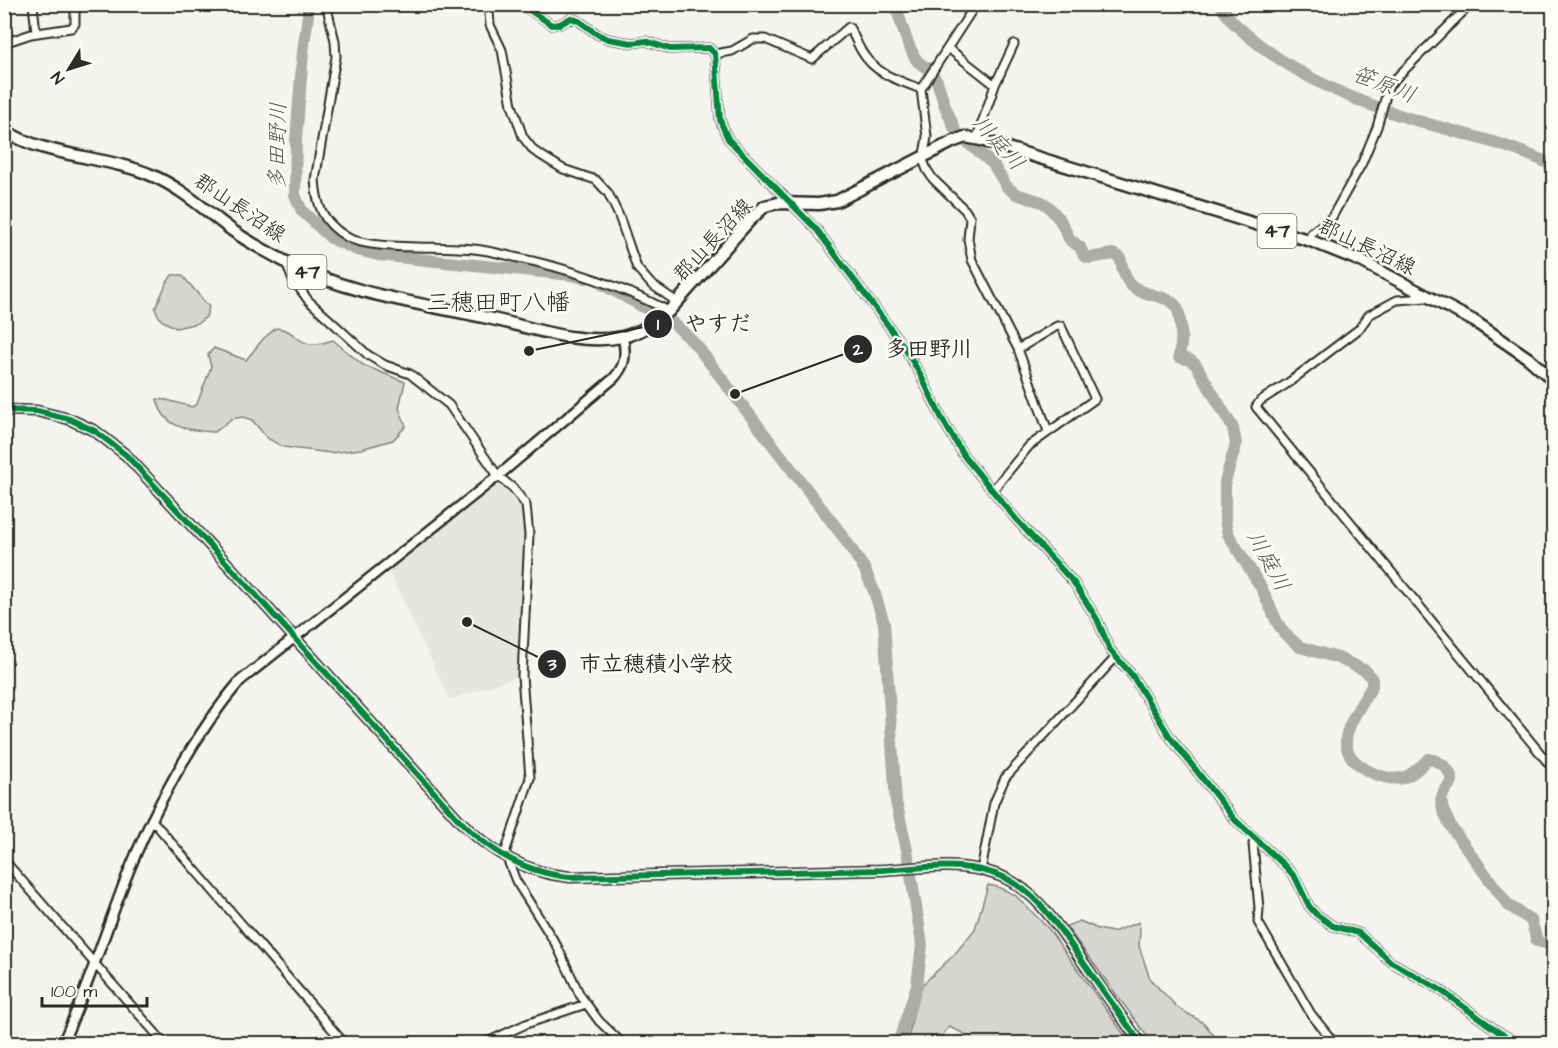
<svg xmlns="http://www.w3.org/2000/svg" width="1558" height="1048" viewBox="0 0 1558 1048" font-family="'Architects Daughter','Klee One',sans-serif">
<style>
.built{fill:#e6e5e0}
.green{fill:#d7d6d2;stroke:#81807e;stroke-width:1.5}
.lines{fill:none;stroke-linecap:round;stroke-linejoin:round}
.river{stroke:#adaca9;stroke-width:12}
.minor-casing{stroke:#2b2b2b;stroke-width:11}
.tertiary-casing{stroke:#2b2b2b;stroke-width:13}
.primary-casing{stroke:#2b2b2b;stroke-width:15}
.minor{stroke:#fdfcf7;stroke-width:7}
.tertiary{stroke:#fdfcf7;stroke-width:8}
.primary{stroke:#fdfcf7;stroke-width:10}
.cycleway-casing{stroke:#fdfcf7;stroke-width:10}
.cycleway{stroke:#00873e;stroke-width:6}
.labels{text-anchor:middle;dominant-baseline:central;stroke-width:5;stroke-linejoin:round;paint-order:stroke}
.shield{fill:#fdfcf7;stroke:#6a6a68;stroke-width:1.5}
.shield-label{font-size:20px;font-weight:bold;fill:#2b2b2b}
.street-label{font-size:21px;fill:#2b2b2b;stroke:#fdfcf7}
.water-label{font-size:22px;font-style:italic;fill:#585857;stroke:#fdfcf7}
.quarter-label{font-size:24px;fill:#2b2b2b;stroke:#fdfcf7}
.leader{fill:none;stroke:#2b2b2b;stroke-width:2}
.callout-dot{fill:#2b2b2b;stroke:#fdfcf7;stroke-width:2}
.mark-label{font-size:18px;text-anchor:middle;font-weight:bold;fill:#fff}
.callout-label{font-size:22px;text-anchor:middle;font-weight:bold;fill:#2b2b2b;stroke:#fdfcf7;stroke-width:5;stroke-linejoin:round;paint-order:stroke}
</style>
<rect width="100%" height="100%" fill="#f5f4ef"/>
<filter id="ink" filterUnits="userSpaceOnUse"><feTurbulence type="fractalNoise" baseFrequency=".0167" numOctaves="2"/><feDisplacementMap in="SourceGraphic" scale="12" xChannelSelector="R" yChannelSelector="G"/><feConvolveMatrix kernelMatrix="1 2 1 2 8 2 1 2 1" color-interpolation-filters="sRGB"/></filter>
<g filter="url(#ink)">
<path class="built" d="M497,483h4l18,17 6,16 -7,160 -68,24 -62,-131z"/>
<path class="green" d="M172,275h10l27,32 -3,10 -8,6 -22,5 -15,-8 -6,-11 11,-25z
M276,328c26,2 18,25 57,12l30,25 42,17 -6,26 7,18 -13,14 -32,9 -30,4 -48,-6 -16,-9 -15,-18 -9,-3 -12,2 -16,13c-26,-2 -51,-2 -58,-33l10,1 25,7 5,-3 14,-37 -3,-12 6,-7 32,12 17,-21z
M988,885l10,2 17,8 33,33 82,115h-161l-6,-10 -14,-6 -13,16h-29l9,-41 7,-18 31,-29 21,-26z
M1080,921l18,8 15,3 26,-10 1,8 -1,16 11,33 28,29 26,15 11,14 -1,6h-62l-86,-117z"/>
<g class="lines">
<path class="river" d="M307,4l1,11 -5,37 -7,88 -1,55 7,16 29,27 26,12 21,5 193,20 15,3
M895,4l12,37 7,15 4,6 9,6 10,13 8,25 12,28 36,30 14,23 9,7 26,8 6,4 12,14 10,20 10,7 4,9 5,2 24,-4 7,3c2,9 4,20 10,27 12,14 42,9 48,26 2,7 4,26 3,33 0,6 -2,9 -2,14l11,3 6,5 37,63 3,16 -11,38v39l3,13 34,55 15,33 7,11 16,14 38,11 28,13 6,8v7c-8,15 -26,39 -26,55 -1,23 36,41 56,37 10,-2 19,-13 27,-19 12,2 21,10 23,22l-8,11 -3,8 2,10 8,17 57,78 23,15 6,21 17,4
M1220,4c5,8 10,16 17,22 53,49 126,80 195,99 42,12 83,21 122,41
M602,284l52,29c17,5 30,20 42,32l146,190 22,33 10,23 10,32 12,179 11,48 15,95 -5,40 -19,59"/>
<g class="minor-casing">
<path id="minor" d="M33,4l3,29
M326,4l9,37 1,16 -21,123c2,27 8,43 32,57 25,14 95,8 127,12 13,1 27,5 40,8 54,11 106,29 155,54
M491,4l-2,8 1,13 12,25 10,55 11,32 11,14 29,18 33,11 12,13 11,23 18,52 14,16 26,18
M520,4l32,21 8,-1 11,-6 8,3 18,13 11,5 24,4 14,-2 24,8 39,-1 6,6 5,66 8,19 89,91 87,117 16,27 22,45 22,37 51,62 59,65 23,36 13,31 22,25 38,62 65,83 49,45 11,12 14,29 7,8 17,12 26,7 32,29 48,27 57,41 22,14
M976,4l-55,85 6,48 -4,23 4,10 6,9 32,31 5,8 -2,21 4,21 46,89 30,82
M4,43l27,-9 40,-6 4,-4v-20
M948,48l47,37
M715,54l17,-3 21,-12h12l47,20 37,-32c5,8 8,17 13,25 13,22 36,28 59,37
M976,140l19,-55 19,-41
M1311,241v-8l21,-16 30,-54 15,-36 12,-42 82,-81
M285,261l7,17 16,22 60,55 17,10 25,9 39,31 49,71 15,12 13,17 3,30 -7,141 8,102 -25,75 11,28 41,65 23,49 19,26 24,23
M1426,298l-29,2 -28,15 -10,14 -71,54 -28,18 -4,6 298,363
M993,490l36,-44 66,-47 -34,-73h-4l-39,23
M152,820l193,224
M1255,839l-2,5 6,64 -1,14 53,92 24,30
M4,860l161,184
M981,870l13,-67 11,-25 111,-121
M483,1044l43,-20 60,-20"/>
</g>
<g class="tertiary-casing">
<path id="tertiary" d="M4,410l33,1 32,8 26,12 31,24 119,128 214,237c31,32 66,53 111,57l312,-7c36,-2 76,-8 110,3 44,13 68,57 93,92 18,26 37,52 56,79
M62,1044c25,-54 43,-111 64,-166 26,-66 68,-143 114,-197l258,-205 116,-98c12,-13 12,-24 9,-41"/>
</g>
<g class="primary-casing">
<path id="primary" d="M4,130c40,27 103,26 147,45 31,13 56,37 82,56 16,11 34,21 51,30 63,33 135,42 204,57 43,9 90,28 134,19 16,-3 35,-15 47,-26l81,-91 15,-14 13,-3 41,1 18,-3 115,-59 13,-5 16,3 330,101 50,20 113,60 54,37 26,23"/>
</g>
<use href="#minor" class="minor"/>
<use href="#tertiary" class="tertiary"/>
<use href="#primary" class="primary"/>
<g class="cycleway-casing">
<path id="cycleway" d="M520,4l32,21 8,-1 11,-6 8,3 18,13 11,5 24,4 14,-2 24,8 39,-1 6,6 5,66 8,19 89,91 87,117 16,27 22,45 22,37 51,62 59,65 23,36 13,31 22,25 38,62 65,83 49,45 11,12 14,29 7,8 17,12 26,7 32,29 48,27 57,41 22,14
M4,410l33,1 32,8 26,12 31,24 119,128 214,237c31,32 66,53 111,57l312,-7c36,-2 76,-8 110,3 44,13 68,57 93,92 18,26 37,52 56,79"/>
</g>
<use href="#cycleway" class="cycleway"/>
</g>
</g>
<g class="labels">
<g class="shield">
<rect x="1257.5" y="214" width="39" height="34" rx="4.5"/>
<rect x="287.5" y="255" width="39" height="34" rx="4.5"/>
</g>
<g class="shield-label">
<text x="1277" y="231">47</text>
<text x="307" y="272">47</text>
</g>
<g class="street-label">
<text transform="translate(240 208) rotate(34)">郡山長沼線</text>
<text transform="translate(713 240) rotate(-47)">郡山長沼線</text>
<text transform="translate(1367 247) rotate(25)">郡山長沼線</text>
</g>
<g class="water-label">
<text transform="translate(1384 85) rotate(21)">笹原川</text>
<text transform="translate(998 143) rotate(48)">川庭川</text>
<text transform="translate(278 146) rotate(-89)">多田野川</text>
<text transform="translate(1268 561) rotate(61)">川庭川</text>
</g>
<g class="quarter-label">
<text x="498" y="303">三穂田町八幡</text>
</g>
</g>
<path class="leader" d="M529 351L658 324M735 394L858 349M467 622L552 664"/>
<g class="callout-dot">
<circle cx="529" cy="351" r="6"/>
<circle cx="735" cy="394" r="6"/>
<circle cx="467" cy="622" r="6"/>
<circle cx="658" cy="324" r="15"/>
<circle cx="858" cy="349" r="15"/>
<circle cx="552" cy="664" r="15"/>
</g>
<g class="mark-label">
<text x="658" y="330">1</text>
<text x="858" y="355">2</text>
<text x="552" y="670">3</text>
</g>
<g class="callout-label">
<text x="718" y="331">やすだ</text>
<text x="929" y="356">多田野川</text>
<text x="656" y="671">市立穂積小学校</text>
</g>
<rect width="1558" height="1048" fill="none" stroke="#fdfcf7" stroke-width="24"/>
<rect x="12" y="12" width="1534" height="1024" fill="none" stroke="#2b2b2b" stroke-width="2" filter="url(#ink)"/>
<g transform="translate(69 69) rotate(232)" stroke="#fdfcf7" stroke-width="4.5" paint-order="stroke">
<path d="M0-4.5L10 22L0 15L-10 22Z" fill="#2b2b2b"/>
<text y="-9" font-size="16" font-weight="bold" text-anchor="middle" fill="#2b2b2b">N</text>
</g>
<path d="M42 997v9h105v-9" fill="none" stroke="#2b2b2b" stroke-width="3"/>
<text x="51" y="997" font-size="18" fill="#2b2b2b" stroke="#fdfcf7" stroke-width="4.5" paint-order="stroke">100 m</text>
</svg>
